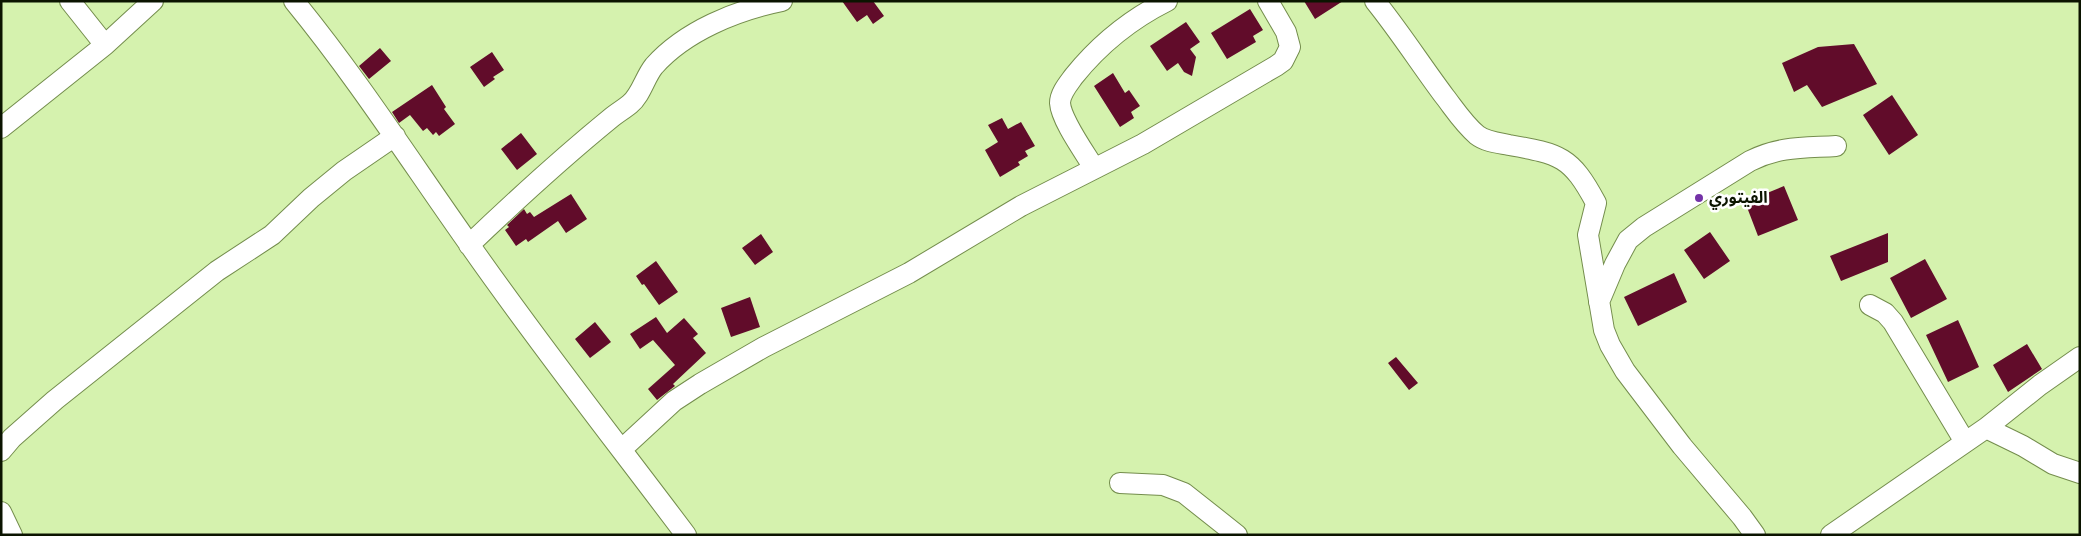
<svg xmlns="http://www.w3.org/2000/svg" width="2081" height="536" viewBox="0 0 2081 536" font-family="'Sofia Sans Condensed','Noto Sans Arabic',sans-serif">
<style>
.building{fill:#610c2a}
.lines{fill:none;stroke-linecap:round;stroke-linejoin:round}
.minor-casing{stroke:#748d4d;stroke-width:22}
.minor{stroke:#fff;stroke-width:20}
.poi-dot{fill:#7432a7;stroke:#fff;stroke-width:2}
.labels{text-anchor:middle;dominant-baseline:central;stroke-width:5;stroke-linejoin:round;paint-order:stroke}
.poi-label{font-size:16px;font-weight:bold;fill:#0b1400;stroke:#fff;text-anchor:start}
</style>
<rect width="100%" height="100%" fill="#d5f2ae"/>
<path class="building" d="M842,1h31l11,15 -11,8 -6,-9 -10,7z
M1304,1h39l-28,18z
M1250,9l13,21 -10,6 3,6 -29,17 -16,-26z
M1186,22l14,20 -10,7 6,8 -4,19 -8,-4 -6,-9 -11,8 -17,-25z
M1854,44l23,40 -55,23 -15,-22 -13,7 -12,-29 36,-16z
M380,48l11,13 -22,18 -10,-13z
M492,52l12,18 -11,7 2,2 -11,8 -14,-20z
M1113,73l12,20 4,-3 11,16 -9,6 3,6 -14,9 -26,-41z
M432,85l14,22 -2,2 11,15 -16,12 -3,-4 -3,3 -6,-7 -4,3 -13,-16 -11,8 -7,-11z
M1892,95l26,40 -29,20 -26,-40z
M1002,118l6,11 13,-7 14,24 -10,5 3,5 -10,6 2,3 -20,12 -15,-27 13,-8 -10,-17z
M521,133l16,21 -20,16 -16,-21z
M1784,186l14,34 -40,16 -13,-34z
M571,194l16,25 -21,14 -8,-12 -30,21 -2,-3 -10,7 -11,-16 4,-3 -2,-2 17,-16 3,5 3,-2 4,5z
M1710,232l20,29 -26,18 -20,-29z
M1888,233v29l-47,19 -11,-25z
M761,234l12,18 -18,13 -13,-17z
M1925,259l22,40 -36,19 -21,-40z
M656,261l22,31 -19,13 -15,-21 -2,1 -6,-9z
M1674,273l13,29 -49,24 -14,-29z
M750,297l10,30 -29,10 -10,-29z
M656,317l11,16 17,-15 14,16 -5,4 13,15 -33,31 2,2 -18,14 -9,-11 27,-24 -22,-25 -13,9 -10,-15z
M1958,320l21,47 -31,15 -22,-47z
M595,322l16,20 -21,16 -15,-19z
M2027,344l15,25 -34,23 -15,-27z
M1396,357l22,26 -9,7 -21,-27z"/>
<g class="lines">
<g class="minor-casing">
<path id="minor" d="M70,1l35,44
M294,1c63,77 117,161 175,243 69,99 144,194 217,291
M1375,1c25,31 46,64 70,96 10,13 19,27 32,38 9,7 22,8 32,10 51,9 62,11 87,58l-8,32 16,95 6,15 15,26 57,75 60,71 13,18
M1,128l104,-83 48,-44
M1094,168c-9,-15 -33,-48 -34,-65 0,-10 9,-20 14,-27 25,-31 57,-57 93,-75
M469,245c46,-44 93,-87 142,-127 6,-5 13,-9 19,-14 11,-9 15,-27 24,-38 31,-35 83,-56 128,-65
M1599,302l16,-38 13,-24 16,-13 106,-66c30,-15 54,-13 86,-15
M1870,305l15,8 8,9 72,120
M1986,428l37,18 30,18 27,9
M622,449l52,-48 26,-17 64,-37 145,-74 112,-67 122,-62 133,-78 7,-5 7,-14 -4,-15 -18,-31
M1,451l11,-13 43,-38 162,-129 55,-36 39,-37 33,-27 51,-35
M1120,483l43,2 21,8 53,42
M1,512l11,23
M1831,535l155,-107 54,-43 40,-28"/>
</g>
<use href="#minor" class="minor"/>
</g>
<circle class="poi-dot" cx="1699" cy="198" r="5"/>
<g class="labels">
<g class="poi-label">
<text x="1709" y="198">الفيتوري</text>
</g>
</g>
<rect width="2081" height="536" fill="none" stroke="#0b1400" stroke-width="5"/>
</svg>
